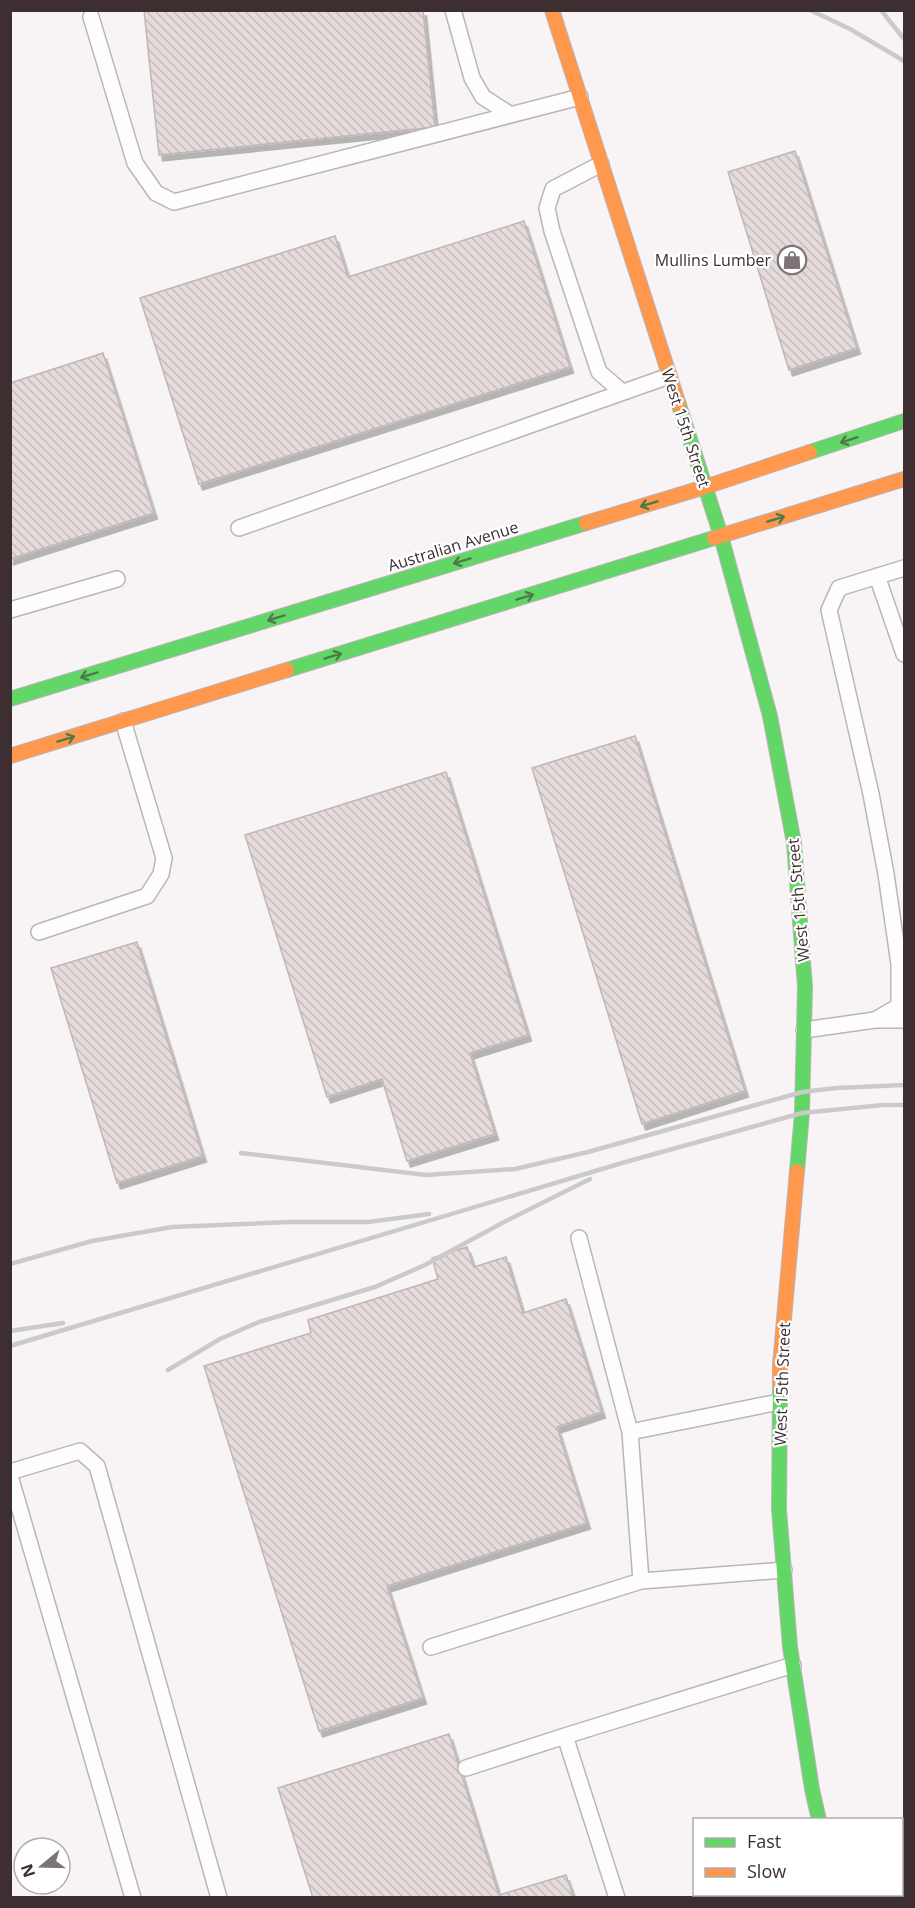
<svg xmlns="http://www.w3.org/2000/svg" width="915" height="1908" viewBox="0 0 915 1908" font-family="'Open Sans',sans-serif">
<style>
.building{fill:url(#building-back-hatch);stroke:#bfb6b5;stroke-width:1.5;filter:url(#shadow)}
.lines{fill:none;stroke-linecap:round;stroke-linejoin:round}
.lane-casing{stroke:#bdb4b6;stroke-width:18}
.street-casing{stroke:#bdb4b6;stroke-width:33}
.fast-casing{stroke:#bdb4b6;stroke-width:16}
.slow-casing{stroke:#bdb4b6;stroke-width:16}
.lane{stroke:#fefdfe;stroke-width:15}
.street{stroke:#fefdfe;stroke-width:30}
.fast{stroke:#63d668;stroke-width:14}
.slow{stroke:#ff974d;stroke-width:14}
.rail{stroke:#cbcaca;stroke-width:4.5}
.oneway{stroke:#4e7a4a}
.labels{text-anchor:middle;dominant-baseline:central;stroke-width:4.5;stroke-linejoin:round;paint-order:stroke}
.poi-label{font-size:16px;fill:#3d2e32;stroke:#fff;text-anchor:end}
.street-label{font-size:16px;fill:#3d2e32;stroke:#fff}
</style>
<defs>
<pattern id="building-back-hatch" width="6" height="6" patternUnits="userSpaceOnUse" patternTransform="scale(1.5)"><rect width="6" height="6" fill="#e5dbdb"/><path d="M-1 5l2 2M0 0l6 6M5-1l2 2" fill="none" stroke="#c5bcbc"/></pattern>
<filter id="shadow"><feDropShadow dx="3.5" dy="6" stdDeviation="0" flood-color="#0004"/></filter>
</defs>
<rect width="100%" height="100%" fill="#f8f4f5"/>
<path class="building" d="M144,10h279l12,117 -276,28z
M795,151l62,197 -68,22 -61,-198z
M524,221l46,146 -371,117 -59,-186 195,-62 13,41z
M103,353l51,160 -144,46v-176z
M635,736l110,355 -103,33 -110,-356z
M446,772l82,263 -58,18 25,81 -88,27 -25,-82 -55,18 -82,-262z
M137,942l66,214 -86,27 -66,-215z
M467,1247l7,20 32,-10 17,56 43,-14 36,113 -45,15 30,96 -200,63 36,112 -104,33 -115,-365 107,-33 -3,-13 130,-41 -6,-21z
M449,1734l50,161 67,-20 8,23h-261l-35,-110z"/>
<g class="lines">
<g class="lane-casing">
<path id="lane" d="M453,10l19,68 11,19 28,18
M91,17l44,146 21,30 18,9 406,-105
M601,164l-48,25 -6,19 5,23 47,141 23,20
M239,528l430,-152
M877,576l27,78
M10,610l107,-31
M39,932l108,-36 14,-22 3,-16 -41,-137
M878,1020h26
M804,1030l71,-10 24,-14v-42l-13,-90 -15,-80 -42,-184 10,-22 65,-20
M579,1238l51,194 149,-30
M630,1432l11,149 143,-11
M10,1472l70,-21 17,15 122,432
M10,1476l123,422
M431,1647l210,-66
M466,1768l99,-32
M617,1898l-52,-162 228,-71"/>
</g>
<g class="street-casing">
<path id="street" d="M838,1894v4"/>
</g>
<g class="fast-casing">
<path id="fast" d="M679,405l42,131 49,180 24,127 11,144 -3,126 -5,58
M810,452l94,-31
M287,670l427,-132
M10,699l576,-176
M780,1385l-1,124 11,138 22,142 7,31"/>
</g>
<g class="slow-casing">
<path id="slow" d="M552,10l127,395
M586,523l119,-36 105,-35
M714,538l190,-59
M10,756l277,-86
M780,1385v-20l17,-194"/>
</g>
<use href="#lane" class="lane"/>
<use href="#street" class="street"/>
<use href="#fast" class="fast"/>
<use href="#slow" class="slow"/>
<path class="rail" d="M810,10l40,19 54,32
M881,10l23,29
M241,1153l185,22 89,-6 73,-17 214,-60 34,-4 68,-3
M10,1264l82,-23 80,-14 116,-5h80l61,-8
M10,1331l53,-8
M10,1346l612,-183 180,-50 81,-8h21
M168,1370l52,-31 39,-17 116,-35 50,-22 79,-43 86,-43"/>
</g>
<defs><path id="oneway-shaft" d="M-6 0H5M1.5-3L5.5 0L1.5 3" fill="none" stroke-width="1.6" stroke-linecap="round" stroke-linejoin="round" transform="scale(1.5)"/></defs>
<g class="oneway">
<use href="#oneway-shaft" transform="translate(849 440) rotate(162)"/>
<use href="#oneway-shaft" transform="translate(649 504) rotate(163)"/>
<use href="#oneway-shaft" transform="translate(776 519) rotate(-17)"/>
<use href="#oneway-shaft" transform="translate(462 561) rotate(163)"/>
<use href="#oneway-shaft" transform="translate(525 597) rotate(-17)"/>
<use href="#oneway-shaft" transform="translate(276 618) rotate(163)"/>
<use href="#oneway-shaft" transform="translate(333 656) rotate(-17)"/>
<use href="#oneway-shaft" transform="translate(89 675) rotate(163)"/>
<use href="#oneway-shaft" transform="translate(66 739) rotate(-17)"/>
</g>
<defs>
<g id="shop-ring" transform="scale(1.5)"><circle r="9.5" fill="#fff" stroke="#7e7376" stroke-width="1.5"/><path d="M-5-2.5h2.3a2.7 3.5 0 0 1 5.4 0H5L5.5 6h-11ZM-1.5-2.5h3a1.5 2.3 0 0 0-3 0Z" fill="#7e7376"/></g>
</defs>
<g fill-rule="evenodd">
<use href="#shop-ring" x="792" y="260"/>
</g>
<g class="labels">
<g class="poi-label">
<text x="771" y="260">Mullins Lumber</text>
</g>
<g class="street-label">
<text transform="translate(686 428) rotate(72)">West 15th Street</text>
<text transform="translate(453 546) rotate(-17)">Australian Avenue</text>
<text transform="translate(798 900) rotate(-95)">West 15th Street</text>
<text transform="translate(782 1384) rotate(-88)">West 15th Street</text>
</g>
</g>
<rect width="915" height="1908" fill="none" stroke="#3d2e32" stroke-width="24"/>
<rect x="693" y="1818" width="210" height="78" fill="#ffffff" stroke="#b1abad" stroke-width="1.5"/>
<rect x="705" y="1838" width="30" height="9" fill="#63d668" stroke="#b1abad" stroke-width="1.5"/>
<text x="747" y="1848" font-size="18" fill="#3d2e32">Fast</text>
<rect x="705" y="1868" width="30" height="9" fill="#ff974d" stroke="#b1abad" stroke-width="1.5"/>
<text x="747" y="1878" font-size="18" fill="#3d2e32">Slow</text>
<g transform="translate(42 1866) rotate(251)"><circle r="28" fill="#ffffff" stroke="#b1abad" stroke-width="1.5"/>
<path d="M0-4.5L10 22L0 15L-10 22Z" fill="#7e7376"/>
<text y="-9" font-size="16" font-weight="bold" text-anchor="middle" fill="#3d2e32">N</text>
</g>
</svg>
